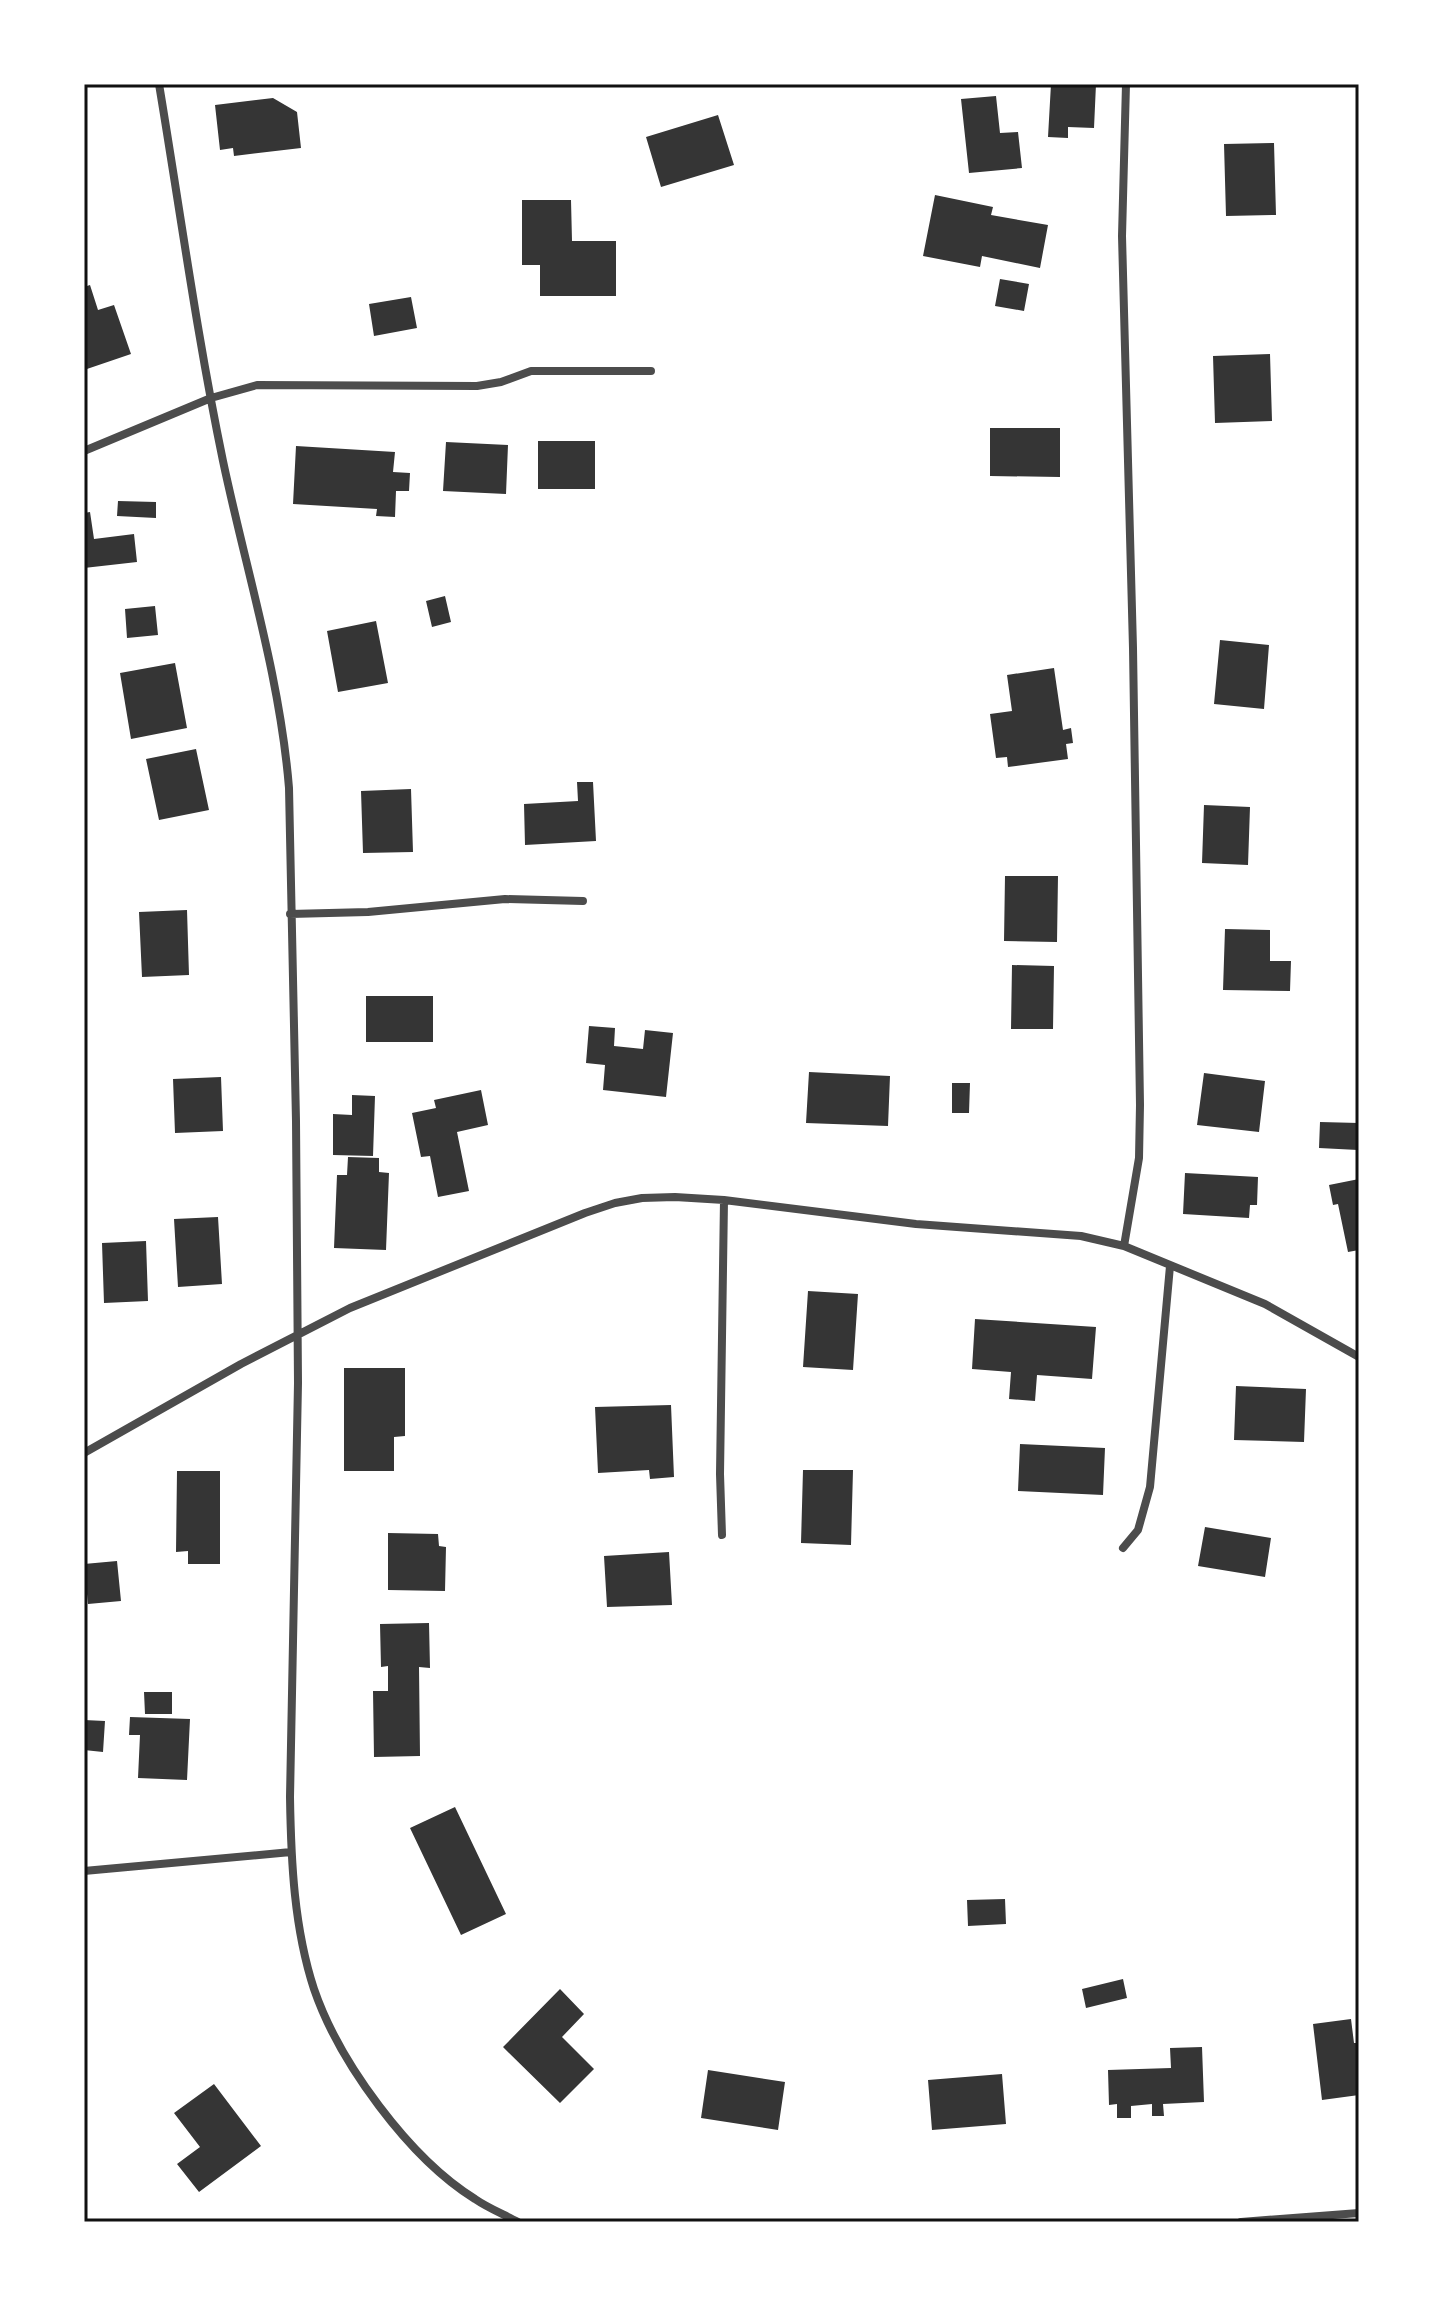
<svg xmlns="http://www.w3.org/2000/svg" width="1443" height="2306" viewBox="0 0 1443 2306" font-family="'Nunito Sans',sans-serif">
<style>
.building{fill:#353535}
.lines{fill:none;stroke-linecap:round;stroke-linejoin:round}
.minor{stroke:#4c4c4c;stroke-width:8}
.neatline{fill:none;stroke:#111;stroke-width:3}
</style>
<rect width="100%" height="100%" fill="#fff"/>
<path class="building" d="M1051,84h45l-2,44 -26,-1v11l-20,-1z
M996,96l4,37 18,-1 4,36 -53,5 -8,-74z
M273,98l24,14 4,36 -67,8 -1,-8 -13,2 -5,-45z
M718,115l16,50 -73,22 -15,-50z
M1274,143l2,72 -50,1 -2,-72z
M935,195l58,12 -2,8 57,10 -8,43 -58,-12 -2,11 -57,-11z
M522,200h49l1,41h44v55h-76v-31h-18z
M1000,279l29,5 -5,27 -29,-5z
M90,285l8,25 16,-5 17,49 -47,16v-83z
M411,297l6,31 -43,8 -5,-32z
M1270,354l2,67 -57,2 -2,-67z
M990,428h70v49l-70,-1z
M538,441h57v48h-57z
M446,442l62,3 -2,49 -63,-3z
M296,446l99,6 -2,20 17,1 -1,18h-13l-1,26 -19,-1 1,-7 -84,-5z
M118,501l38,1v16l-39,-2z
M90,512l4,27 40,-5 3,28 -53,6v-55z
M445,596l6,26 -19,5 -6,-26z
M155,606l3,29 -31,3 -2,-29z
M376,621l12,62 -50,9 -11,-61z
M1220,640l49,5 -5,64 -50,-5z
M175,663l12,65 -56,11 -11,-66z
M1054,668l9,62 8,-2 2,15 -7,1 2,15 -60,8 -1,-10 -11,1 -6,-44 22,-3 -5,-36z
M196,749l13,61 -50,10 -13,-61z
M577,782h16l3,59 -71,4 -1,-41 54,-3z
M411,789l2,63 -50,1 -2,-62z
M1204,805l46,2 -2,58 -46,-2z
M1005,876h53l-1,66 -53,-1z
M187,910l2,65 -47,2 -3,-65z
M1225,929l45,1v31h21l-1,30 -67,-1z
M1012,965l42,1 -1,63h-42z
M366,996h67v46h-67z
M589,1026l26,2 -1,18 29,3 2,-19 28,3 -7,64 -63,-7 2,-25 -19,-2z
M809,1072l81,4 -2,50 -82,-3z
M1204,1073l61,8 -6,51 -62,-7z
M221,1077l2,54 -48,2 -2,-54z
M952,1083h18l-1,30h-17z
M481,1090l7,35 -31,7 12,59 -31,6 -8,-41 -9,1 -9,-44 24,-5 -2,-8z
M352,1095l23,1 -2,60 -40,-1v-41l19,1z
M1320,1122l39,1 -1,27 -39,-2z
M348,1157l31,1v14l10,1 -3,77 -52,-2 3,-73h10z
M1185,1173l73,4 -1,28h-7l-1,13 -66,-4z
M1359,1179v71l-11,2 -10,-48 -5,1 -4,-20z
M218,1217l4,67 -44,3 -4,-68z
M146,1241l2,60 -44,2 -2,-60z
M808,1291l50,3 -5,76 -50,-3z
M975,1319l121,8 -4,52 -55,-4 -2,26 -26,-2 2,-27 -39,-3z
M344,1368h61v68l-11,1v34h-50z
M1236,1386l70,3 -2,53 -70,-2z
M671,1405l3,72 -24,2 -1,-9 -51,3 -3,-66z
M1020,1444l85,4 -2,47 -85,-4z
M803,1470h50l-2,75 -50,-2z
M177,1471h43v93h-32v-13l-12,1z
M1205,1527l66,11 -6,39 -67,-11z
M388,1533l50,1 1,12 7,1 -1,44 -57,-1z
M669,1552l3,53 -65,2 -3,-51z
M117,1561l4,40 -33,3 -4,-40z
M429,1623l1,45 -11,-1 1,89 -46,1 -1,-66h15v-25l-7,1 -1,-43z
M144,1692h28v22h-27z
M130,1717l60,2 -3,61 -49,-2 2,-43h-11z
M84,1720l21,1 -2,31 -19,-2z
M455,1807l51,107 -45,21 -51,-107z
M1005,1899l1,25 -38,2 -1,-26z
M1123,1979l4,19 -41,10 -4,-19z
M560,1989l24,25 -22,23 32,32 -34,34 -57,-56z
M1351,2019l3,24h5v52l-37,5 -9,-76z
M1202,2047l2,55 -41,2 1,12h-12v-12l-21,2v12h-14v-14l-8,1 -1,-35 63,-2 -1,-20z
M708,2070l77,12 -7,48 -77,-12z
M1002,2074l4,50 -74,6 -4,-50z
M214,2084l47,62 -62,46 -22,-28 23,-17 -26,-34z"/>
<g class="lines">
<path class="minor" d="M159,84c21,126 38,252 64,377 23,109 57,216 66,327l7,333 2,262 -8,414c1,64 4,131 24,192 25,73 95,169 161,210 13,9 28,15 43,23
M84,451l127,-53 46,-13 220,1 24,-4 30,-11h120
M290,914l78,-2 137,-13 78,2
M1124,1246l15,-88 1,-53 -7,-457 -11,-412 4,-152
M84,1453l157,-89 109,-56 235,-95 30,-10 27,-5 33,-1 49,3 192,24 165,12 43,10 141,58 94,53
M722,1535l-2,-61 4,-274
M1123,1548l15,-18 12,-43 20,-221
M84,1871l207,-19
M1241,2222l118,-9"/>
</g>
<rect width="1443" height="2306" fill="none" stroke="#ffffff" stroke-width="172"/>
<rect x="86" y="86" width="1271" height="2134" class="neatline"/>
</svg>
